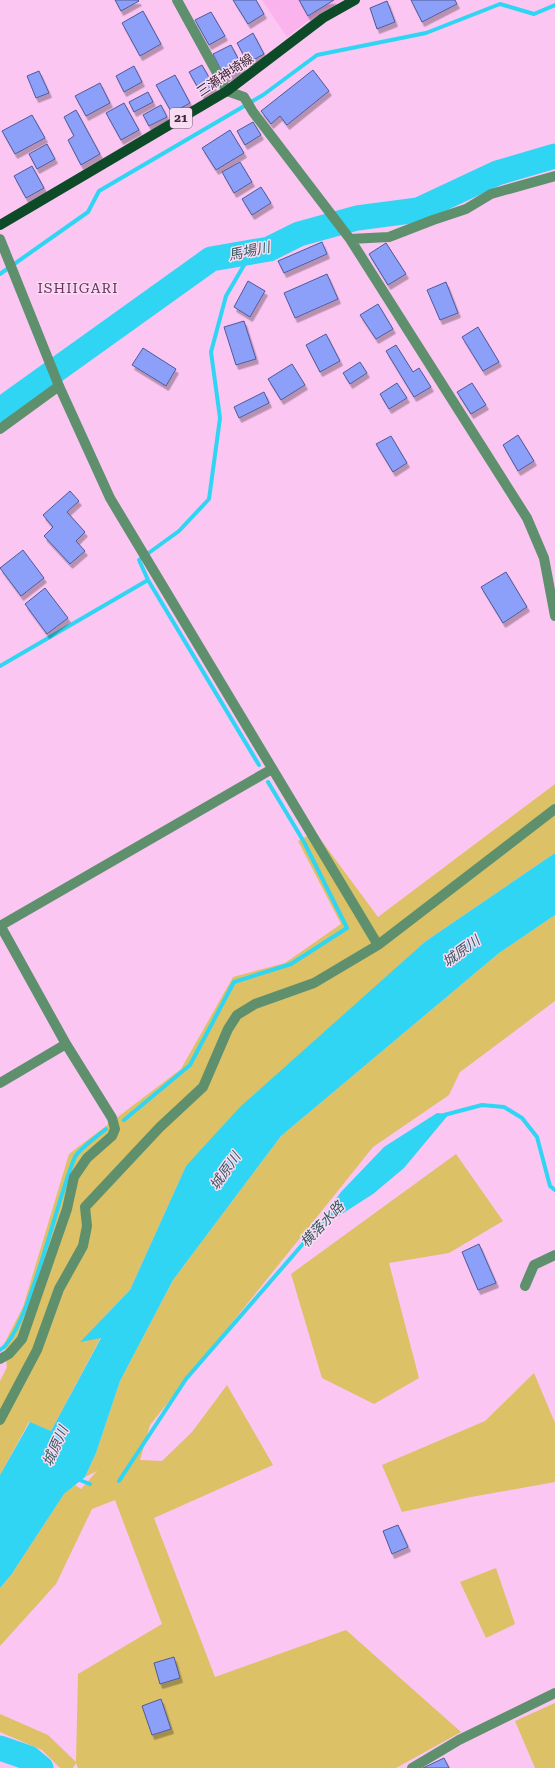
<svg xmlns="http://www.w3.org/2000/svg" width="555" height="1768" viewBox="0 0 555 1768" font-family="'Roboto Serif','Noto Sans JP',serif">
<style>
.built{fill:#fbb3ed}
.green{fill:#dcc167}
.water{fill:#2fd5f3}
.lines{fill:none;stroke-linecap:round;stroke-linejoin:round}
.stream{stroke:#2fd5f3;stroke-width:4}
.river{stroke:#2fd5f3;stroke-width:25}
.building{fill:#8ca0fa;stroke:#4d5a99;filter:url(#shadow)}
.minor{stroke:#5f906e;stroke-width:10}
.major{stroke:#0d4a27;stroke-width:10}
.labels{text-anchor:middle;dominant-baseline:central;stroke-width:3;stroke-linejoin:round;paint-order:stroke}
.shield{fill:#f9ddf3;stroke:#775c72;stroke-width:1}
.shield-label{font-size:12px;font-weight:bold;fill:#3f253a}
.street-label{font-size:13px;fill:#3f253a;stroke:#f9ddf3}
.water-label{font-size:14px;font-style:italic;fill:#385960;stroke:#f9ddf3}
.neighbourhood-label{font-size:14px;letter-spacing:1px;fill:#693261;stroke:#f9ddf3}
</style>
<defs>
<filter id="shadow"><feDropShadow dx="2.5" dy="4.5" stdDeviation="0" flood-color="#0004"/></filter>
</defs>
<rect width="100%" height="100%" fill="#fbc6f1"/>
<path class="built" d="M262,0h80l-24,13 -31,24z"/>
<path class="green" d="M555,784v69l-129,88 -240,225 -56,124 -49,51 20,-4 -50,94 -22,-9 -29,53v-94l7,-14 -3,-23 19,-37 46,-153 112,-85 52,-92 52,-14 56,-39 -43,-83 17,-9 63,85z
M555,915v86l-95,71 -11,23 -76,52 -223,278 -10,35 22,1 30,-29 35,-47 46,80 -119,53 61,159 131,-47 115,102 -65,36h-318l-2,-5 -3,5h-13l-18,-18 -42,-18v-18l48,21 28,27 2,-88 84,-50 -47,-124 -23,9 -36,75 -56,62v-58l11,-13 53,-81 11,-9 6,4 16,-18 -12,6 11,-24 24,-72 53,-101 108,-144 218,-183z
M456,1154l47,67 -54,32 -60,10 30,115 -45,26 -52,-26 -31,-104z
M534,1373l21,50v59l-84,15 -69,15 -20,-47 103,-44z
M496,1568l19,56 -29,14 -26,-56z
M555,1703v65h-20l-20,-47z"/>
<path class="water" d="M555,853v62l-56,38 -218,183 -108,144 -53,101 -24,72 -11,24 -21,17 -53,81 -11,13v-113l30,-53 21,9 50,-93 -21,4 50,-52 56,-124 54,-59 186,-166z
M437,1113l12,1 -45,54 -31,26 -61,39 29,-41 43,-45z"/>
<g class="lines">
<path class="stream" d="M0,274l88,-62 11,-21 164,-96 54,-40 109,-22 74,-29 34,10 21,-9
M148,580l111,185
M0,666l148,-86 -9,-20 40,-29 30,-32 11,-81 -9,-66 15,-56 21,-36 22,-11
M444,1115l38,-10 22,2 18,11 15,19 13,49 5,4
M124,1120l66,-55 44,-83 57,-18 56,-36 -43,-86 -36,-60
M0,1350c28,-16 58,-156 75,-193 4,-8 24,-22 31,-28
M77,1479l13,5
M119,1481l67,-102 129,-149"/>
<path class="river" d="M0,410l211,-151 58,-10 30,-15 58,-16 61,-8 79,-37 58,-17
M0,1748l29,10 12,10"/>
</g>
<path class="building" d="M115,0h23l1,1 -18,10z
M233,0h23l8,14 -16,10z
M299,0h35l-26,16z
M411,0h44l2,4 -35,18z
M387,1l8,21 -18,7 -7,-21z
M143,11l18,33 -21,12 -18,-33z
M211,12l14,24 -16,9 -14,-25z
M253,33l11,21 -16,9 -11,-20z
M231,45l12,23 -18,10 -12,-24z
M202,65l13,23 -13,7 -13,-23z
M134,66l8,16 -18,10 -8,-16z
M313,70l16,21 -42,34 -7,-9 -9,8 -10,-13z
M39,71l10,22 -13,5 -9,-22z
M175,75l15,28 -18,10 -16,-28z
M100,83l10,20 -24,13 -11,-20z
M148,92l5,10 -19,10 -5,-10z
M124,103l15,27 -18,10 -15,-27z
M161,105l6,12 -18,9 -6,-11z
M76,110l24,44 -19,11 -13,-25 6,-4 -10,-19z
M32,115l13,23 -30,16 -13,-23z
M253,122l8,13 -16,10 -8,-14z
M230,130l14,23 -28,17 -14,-22z
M47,144l8,15 -18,10 -8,-15z
M240,162l12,20 -18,11 -12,-21z
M32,166l12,22 -18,10 -12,-22z
M261,187l10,16 -19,12 -10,-16z
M322,242l5,12 -43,19 -6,-12z
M386,243l20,31 -18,11 -19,-31z
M327,274l11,25 -43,19 -11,-25z
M248,281l17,10 -15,26 -16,-10z
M446,282l12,31 -18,7 -13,-30z
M378,304l15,25 -17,10 -16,-24z
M244,321l12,38 -20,6 -12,-38z
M478,327l21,35 -16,9 -21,-34z
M326,334l14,27 -20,11 -14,-27z
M396,345l17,27 6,-4 12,19 -17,10 -28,-46z
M143,348l33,21 -10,17 -34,-21z
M360,362l7,11 -17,11 -7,-11z
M292,364l13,21 -24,15 -13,-21z
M397,383l10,15 -18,11 -9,-15z
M472,383l14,22 -15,9 -14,-22z
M264,392l5,11 -30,15 -5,-11z
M518,435l16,26 -16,10 -15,-26z
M391,436l16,27 -14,9 -17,-28z
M70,491l9,10 -12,11 18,20 -9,9 9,10 -15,13 -26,-28 9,-9 -10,-12z
M23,550l21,28 -23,18 -21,-28z
M506,572l21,35 -24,16 -22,-36z
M45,588l23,30 -21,16 -22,-30z
M479,1244l17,39 -18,7 -16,-38z
M398,1525l10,22 -16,7 -9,-23z
M174,1657l6,21 -20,6 -6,-21z
M161,1699l10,30 -19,6 -10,-29z
M444,1758l5,10h-26z"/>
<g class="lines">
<path class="minor" d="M177,0l50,91 17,6 9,15 97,127 177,279 17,40 11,58
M0,239l59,147 51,112 268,447
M350,239l39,-2 44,-17 33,-11 25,-15 64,-18
M0,429l59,-43
M0,925l66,119 46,74 3,11 -3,7 -25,22 -13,19 -7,32 -45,130 -13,15 -9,5
M0,926l272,-157
M0,1083l66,-39
M525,1286l9,-21 21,-10
M0,1420l37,-70 22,-61 24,-43 4,-20 -2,-19 75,-80 43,-40 25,-58 9,-14 18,-11 59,-21 64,-38 177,-136
M412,1768l47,-28 96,-47"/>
<path class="major" d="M0,225l227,-134 96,-73 32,-18"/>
</g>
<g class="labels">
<rect class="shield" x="170" y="108" width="22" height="20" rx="3"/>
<g class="shield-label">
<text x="181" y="118">21</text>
</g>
<g class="street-label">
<text transform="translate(225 75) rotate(-34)">三瀬神埼線</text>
</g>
<g class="water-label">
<text transform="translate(249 251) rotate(-12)">馬場川</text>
<text transform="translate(461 951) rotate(-36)">城原川</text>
<text transform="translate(225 1171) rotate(-55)">城原川</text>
<text transform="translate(322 1224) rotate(-47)">横落水路</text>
<text transform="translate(55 1446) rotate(-66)">城原川</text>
</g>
<g class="neighbourhood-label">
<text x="78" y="288">ISHIIGARI</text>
</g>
</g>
</svg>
